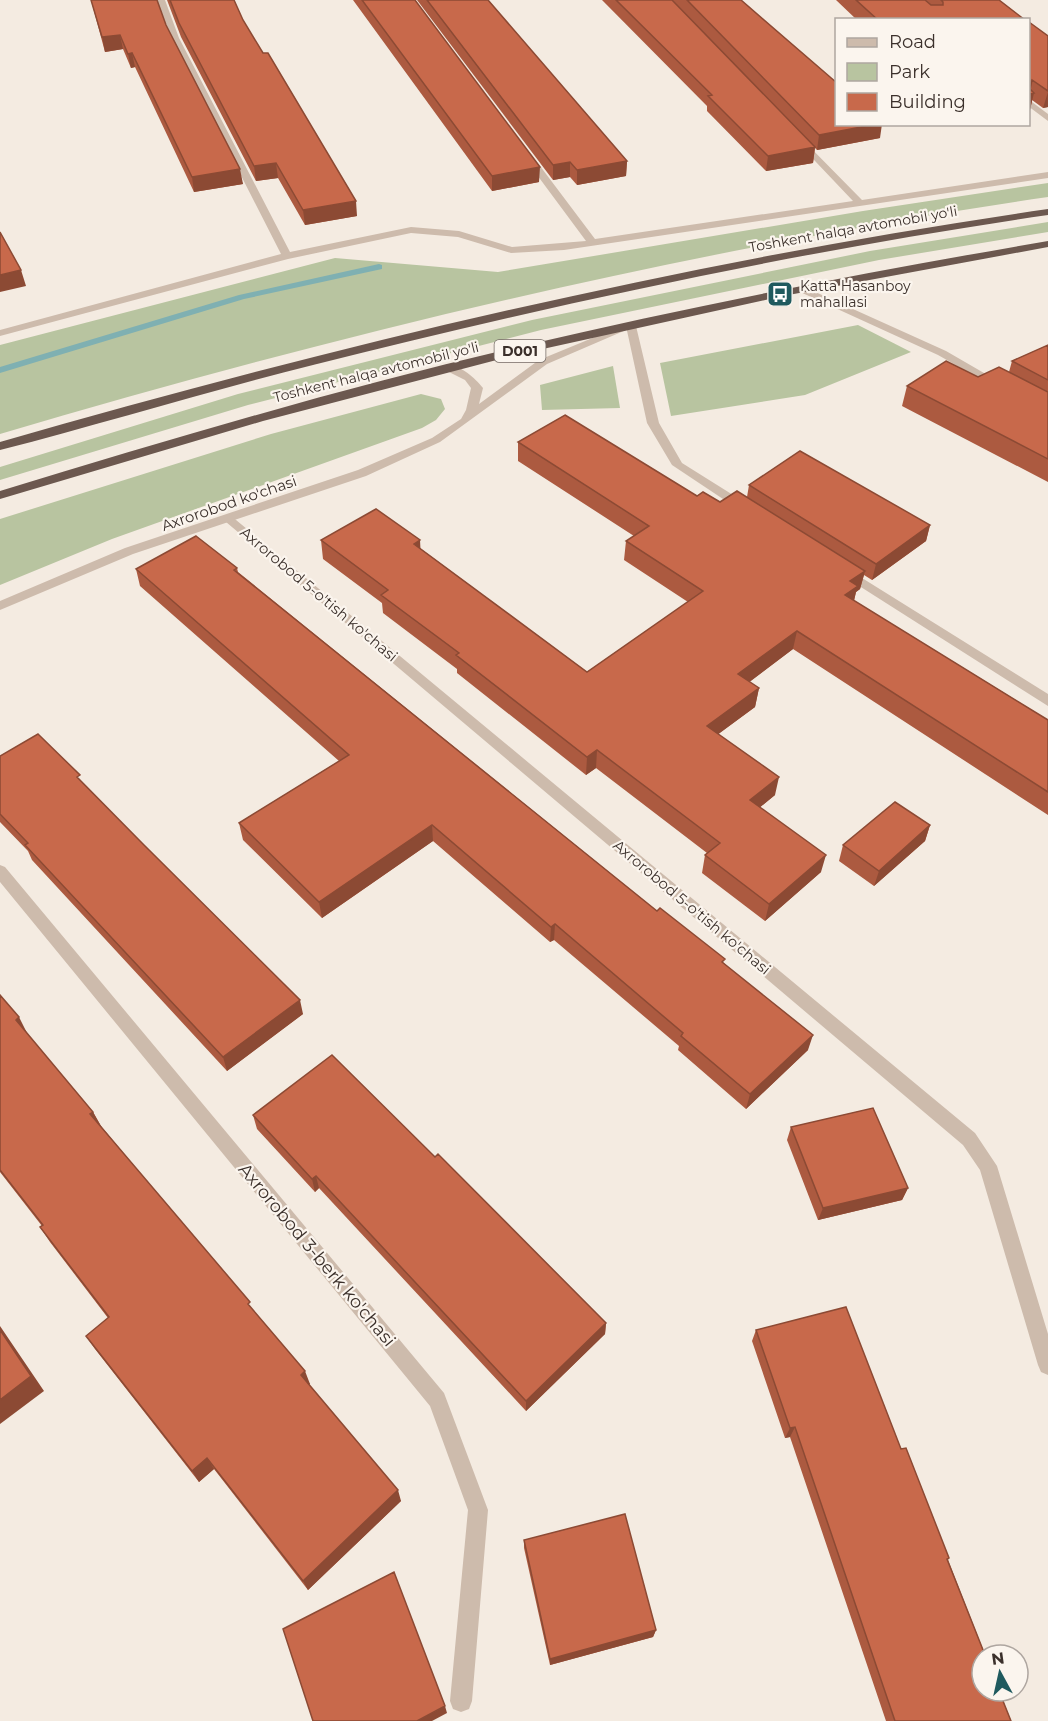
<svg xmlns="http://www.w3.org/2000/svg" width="1048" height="1721" viewBox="0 0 1048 1721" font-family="Montserrat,sans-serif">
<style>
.green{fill:#b8c4a0}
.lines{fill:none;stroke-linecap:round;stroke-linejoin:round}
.stream{fill:#7fb0b2;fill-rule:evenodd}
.minor{fill:#cdbbac;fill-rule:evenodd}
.tertiary{fill:#cdbbac;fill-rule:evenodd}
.trunk{fill:#6c584f;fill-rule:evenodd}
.wall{fill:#ac5a40}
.shaded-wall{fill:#8c4a34}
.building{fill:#c8694b;stroke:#8c4a34;stroke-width:1.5}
.labels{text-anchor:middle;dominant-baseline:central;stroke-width:4.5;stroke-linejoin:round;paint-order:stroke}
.far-street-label{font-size:14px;fill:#3b302b;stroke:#fbf5ee}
.far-poi-label{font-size:14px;fill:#3b302b;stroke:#fbf5ee;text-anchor:start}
.shield{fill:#fbf5ee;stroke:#756b66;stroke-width:1.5}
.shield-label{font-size:14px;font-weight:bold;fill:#3b302b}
.street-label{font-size:15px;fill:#3b302b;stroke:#fbf5ee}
.near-street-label{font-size:18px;fill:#3b302b;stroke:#fbf5ee}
</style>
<rect width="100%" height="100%" fill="#f4ebe1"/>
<path class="green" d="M1048,183v14c-355,52 -704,135 -1048,237v-89l335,-87 163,14 365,-61z
M1048,222v10l-169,28 -338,70 -293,75 -248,75v-13l238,-73 294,-74 338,-69z
M858,325l53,27 -106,43 -134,21 -11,-53z
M613,366l7,42 -78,2 -2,-25z
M421,394l20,5 4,10 -9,11 -14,8 -310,111 -112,46v-66l271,-85z"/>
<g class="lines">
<path class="stream" d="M379,264l3,1v4l-138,30 -244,74v-6l239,-72z"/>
<path class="minor" d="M157,0h8l14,38 111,214 121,-25 48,4 53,16 74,-6 -63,-85 5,-3 3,1 64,85 258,-38 -56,-59v-4l3,-1 62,63 186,-28v6l-484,72 -53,3 -53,-16 -47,-4 -123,26 -288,77v-6l281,-76 -110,-216z
M1028,99l20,15v7l-20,-15z
M802,286l144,65 57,33 -2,2h-8l-55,-31 -140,-64v-4z
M627,324l9,2 23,97 23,40 67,42v6h-8l-69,-46 -25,-42 -21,-97z
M230,515l745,618 22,33 51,168v41l-7,-3 -3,-7 -58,-195 -17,-25 -737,-623v-6z
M846,568l202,126v12l-206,-131v-6z
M0,865l5,2 439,526 44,117 -16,191 -3,8 -8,3 -8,-3 -3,-8 18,-191 -38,-104 -430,-524z"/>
<path class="tertiary" d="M624,325l9,2 -86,37 -107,78 -74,34 -233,78 -133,56v-9l125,-53 233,-78 74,-32 29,-19 5,-9 5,-22 -6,-8 -20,-10v-4c15,-2 29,11 38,22l-4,16 60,-44z"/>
<path class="trunk" d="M1048,209v6c-248,36 -493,89 -735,150 -105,26 -208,58 -313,85v-8c344,-99 694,-182 1048,-233z
M1048,241v6l-265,49 -263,58 -257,67 -263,78v-8c173,-53 346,-104 522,-145 174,-41 350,-75 526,-105z"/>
</g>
<path class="wall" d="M91,0h66l9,25 77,159 -49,8 -59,-125 -4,1 -8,-19 -18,3z
M167,0h67l9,20 114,196 -52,9 -27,-47 -22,3 -75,-144z
M353,0h62l124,182 -47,9z
M417,0h71l139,161 -1,15 -49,9 -7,-8 -17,3z
M602,0h139l139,138 -63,12 -2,-2 -2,15 -47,8 -59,-60v-5z
M836,0h163l26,20h-168z
M1029,22l19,14v71l-5,1 -11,-8 -2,10z
M1048,345v137l-146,-76 5,-20 102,-14 3,-11z
M518,442l202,60 27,-5 2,-12 181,40 -4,16 -54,39 -8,-5 -4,14 -4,3 -2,9 194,119v95l-255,-166 -44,33 10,6 -4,19 -37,27 57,61 -15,12 61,65 -56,49 -63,-48 3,-18 2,-2 -111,-85 -10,7 -129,-102v-4l-74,-56 -1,-10 -59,-44 -2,-19 100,9 166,123 101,-70 -64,-42 2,-19 8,-5 -116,-75z
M237,568l1,4 419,339 67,52 84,87 -62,59 -68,-59 1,-4 -125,-106 -4,2 -117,-101 -111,77 -79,-78 -4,-17 100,-62 -199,-175 -4,-17z
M0,756l83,27 220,231 -76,57 -195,-211 -4,-9 -28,-29z
M930,825l-5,16 -51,45 -35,-25 4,-16z
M0,995l28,40 65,77 8,14 153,186 56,72 -1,1 92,116 -93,89 -94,-121 -15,13 -104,-133 -9,-13 22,-18 -58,-76 -10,-15 2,-1 -42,-54z
M253,1115l182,42 171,166 -1,11 -79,77 -207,-223 -4,4 -58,-63z
M791,1127l117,61 -6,12 -84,20 -31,-80z
M756,1330l145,119 48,109 -1,2 63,161h-125l-96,-284 -5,1 -33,-97z
M524,1540l132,90 -3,7 -103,28 -26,-117z"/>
<path class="shaded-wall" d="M120,35l3,14 -18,3 -3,-15z
M132,53l3,14 -4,1 -3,-14z
M1048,92v15l-5,1z
M1034,93l-4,17h-1v-16z
M877,124h5l-2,14 -63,12 2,-15z
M815,147l-2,16 -47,8 2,-15z
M627,161l-1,15 -49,9v-15z
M570,162v15l-17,3v-15z
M276,163l2,15 -22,3 -2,-15z
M540,167l-1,15 -47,9v-15z
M240,169l3,15 -49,8 -2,-15z
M356,201l1,15 -52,9 -2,-15z
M21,270l5,16 -26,6v-17z
M930,525l-4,16 -54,39 4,-16z
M420,540l1,19 -7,-15z
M865,571l-5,18 -4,3 -3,12 -8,-9 5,-14z
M797,631l-4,18 -58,44 3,-19z
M759,688l-4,19 -50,37 2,-18z
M597,750l-1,18 -10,7 1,-18z
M779,777l-4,18 -28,23 3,-18z
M432,825l1,16 -111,77 -3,-16z
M930,825l-5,16 -51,45 5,-15z
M826,855l-5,17 -56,49 4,-17z
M555,924l-1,16 -4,2 1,-15z
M300,1000l3,14 -76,57 -4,-14z
M19,1017l9,18 -12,-15z
M813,1035l-5,15 -62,59 4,-15z
M93,1112l9,16 -12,-14z
M316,1176l3,12 -4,4 -3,-13z
M908,1188l-6,12 -84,20 5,-12z
M606,1323l-1,11 -79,77v-10z
M0,1326l44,65 -44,33z
M305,1371l5,13 -4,4 -5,-13z
M795,1427l-5,10 -5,1 5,-10z
M207,1458l7,11 -15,13 -7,-11z
M398,1490l3,11 -93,89 -5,-9z
M656,1630l-3,7 -103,28v-6z
M445,1706l2,7 -15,8h-15z"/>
<path class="building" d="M91,0h66l9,25 74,144 -48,8 -60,-124 -4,1 -8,-19 -18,2z
M170,0h64l9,20 20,33h5l88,148 -53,9 -27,-47 -22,3 -75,-143z
M362,0h53l125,167 -48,9z
M427,0h61l139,161 -50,9 -7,-8 -17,3z
M616,0h56l143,147 -47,9 -60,-60 4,-1z
M687,0h54l96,83v41h40l-58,11z
M856,0h69l6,5h12v-3l-2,-2h58l26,20h-147z
M1029,22l19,14v55l-16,-11 -2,9 4,4 -5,1z
M0,232l21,38 -21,5z
M1048,345v35l-36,-19z
M946,361l32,16 21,-10 49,25v67l-141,-73z
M565,415l132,81 6,-4 17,10 17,-11 128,80 -15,10 8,5 -13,9 203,125v72l-251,-161 -59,43 21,14 -52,38 72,51 -29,23 76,55 -57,49 -64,-49 15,-12 -123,-93 -10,7 -131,-102 3,-2 -78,-58 7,-5 -67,-50 55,-31 44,31 -6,4 173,128 116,-81 -77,-50 23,-15 -131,-84z
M800,451l130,74 -54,39 -127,-79z
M196,536l41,32 -3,2 423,341 3,-3 65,51 -3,3 91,73 -63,59 -69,-58 2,-3 -128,-109 -4,3 -119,-102 -113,77 -80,-79 110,-68 -213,-186z
M38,734l42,41 -3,2 67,68 156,155 -77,57 -198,-212 3,-2 -28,-29v-58z
M895,802l35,23 -51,46 -36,-26z
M0,995l19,22 -3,3 77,92 -3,2 160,188 -2,2 57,67 -4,4 97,115 -95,91 -96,-123 -15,13 -106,-135 23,-19 -69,-90 3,-2 -43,-55z
M332,1055l103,102 3,-3 168,169 -80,78 -210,-225 -4,3 -59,-64z
M873,1108l35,80 -85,20 -32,-81z
M846,1307l55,142 5,-1 43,110 -2,1 38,96h-3v36h17l12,30h-116l-100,-294 -5,1 -34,-98z
M0,1330l31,46 -31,24z
M625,1514l31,116 -106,29 -26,-119z
M394,1572l51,134 -28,15h-104l-30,-92z"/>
<defs>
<g id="bus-square" transform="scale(1.35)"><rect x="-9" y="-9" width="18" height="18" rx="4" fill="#1f5a5e" stroke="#fbf5ee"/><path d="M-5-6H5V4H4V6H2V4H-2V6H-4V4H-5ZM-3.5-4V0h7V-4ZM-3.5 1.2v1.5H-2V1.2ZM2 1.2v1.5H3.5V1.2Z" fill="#fff"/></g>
</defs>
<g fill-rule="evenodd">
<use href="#bus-square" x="780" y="294"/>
</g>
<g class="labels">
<g class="far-street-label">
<text transform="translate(853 229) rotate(-10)">Toshkent halqa avtomobil yo'li</text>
<text transform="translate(376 372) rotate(-14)">Toshkent halqa avtomobil yo'li</text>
</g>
<g class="far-poi-label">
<text x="800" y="286">Katta Hasanboy<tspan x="800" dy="16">mahallasi</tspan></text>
</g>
<rect class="shield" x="494.5" y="340" width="51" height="22" rx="4.5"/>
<g class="shield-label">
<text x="520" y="351">D001</text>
</g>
<g class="street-label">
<text transform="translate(229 503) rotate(-19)">Axrorobod ko'chasi</text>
<text transform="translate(319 594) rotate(40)">Axrorobod 5-o'tish ko'chasi</text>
<text transform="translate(692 907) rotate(40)">Axrorobod 5-o'tish ko'chasi</text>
</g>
<g class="near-street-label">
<text transform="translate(317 1255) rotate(50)">Axrorobod 3-berk ko'chasi</text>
</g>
</g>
<rect x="835" y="18" width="195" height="108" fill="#fbf5ee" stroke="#aea6a0" stroke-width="1.5"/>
<rect x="847" y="38" width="30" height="9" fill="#cdbbac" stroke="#aea6a0" stroke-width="1.5"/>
<text x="889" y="48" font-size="18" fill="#3b302b">Road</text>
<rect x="847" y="63" width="30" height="18" fill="#b8c4a0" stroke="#aea6a0" stroke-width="1.5"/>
<text x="889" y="78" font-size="18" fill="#3b302b">Park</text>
<rect x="847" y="93" width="30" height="18" fill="#c8694b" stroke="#aea6a0" stroke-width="1.5"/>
<text x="889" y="108" font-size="18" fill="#3b302b">Building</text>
<g transform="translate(1000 1673) rotate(352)"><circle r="28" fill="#fbf5ee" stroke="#aea6a0" stroke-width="1.5"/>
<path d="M0-4.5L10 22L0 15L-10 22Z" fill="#1f5a5e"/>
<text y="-9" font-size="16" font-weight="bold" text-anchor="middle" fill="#3b302b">N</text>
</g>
</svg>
